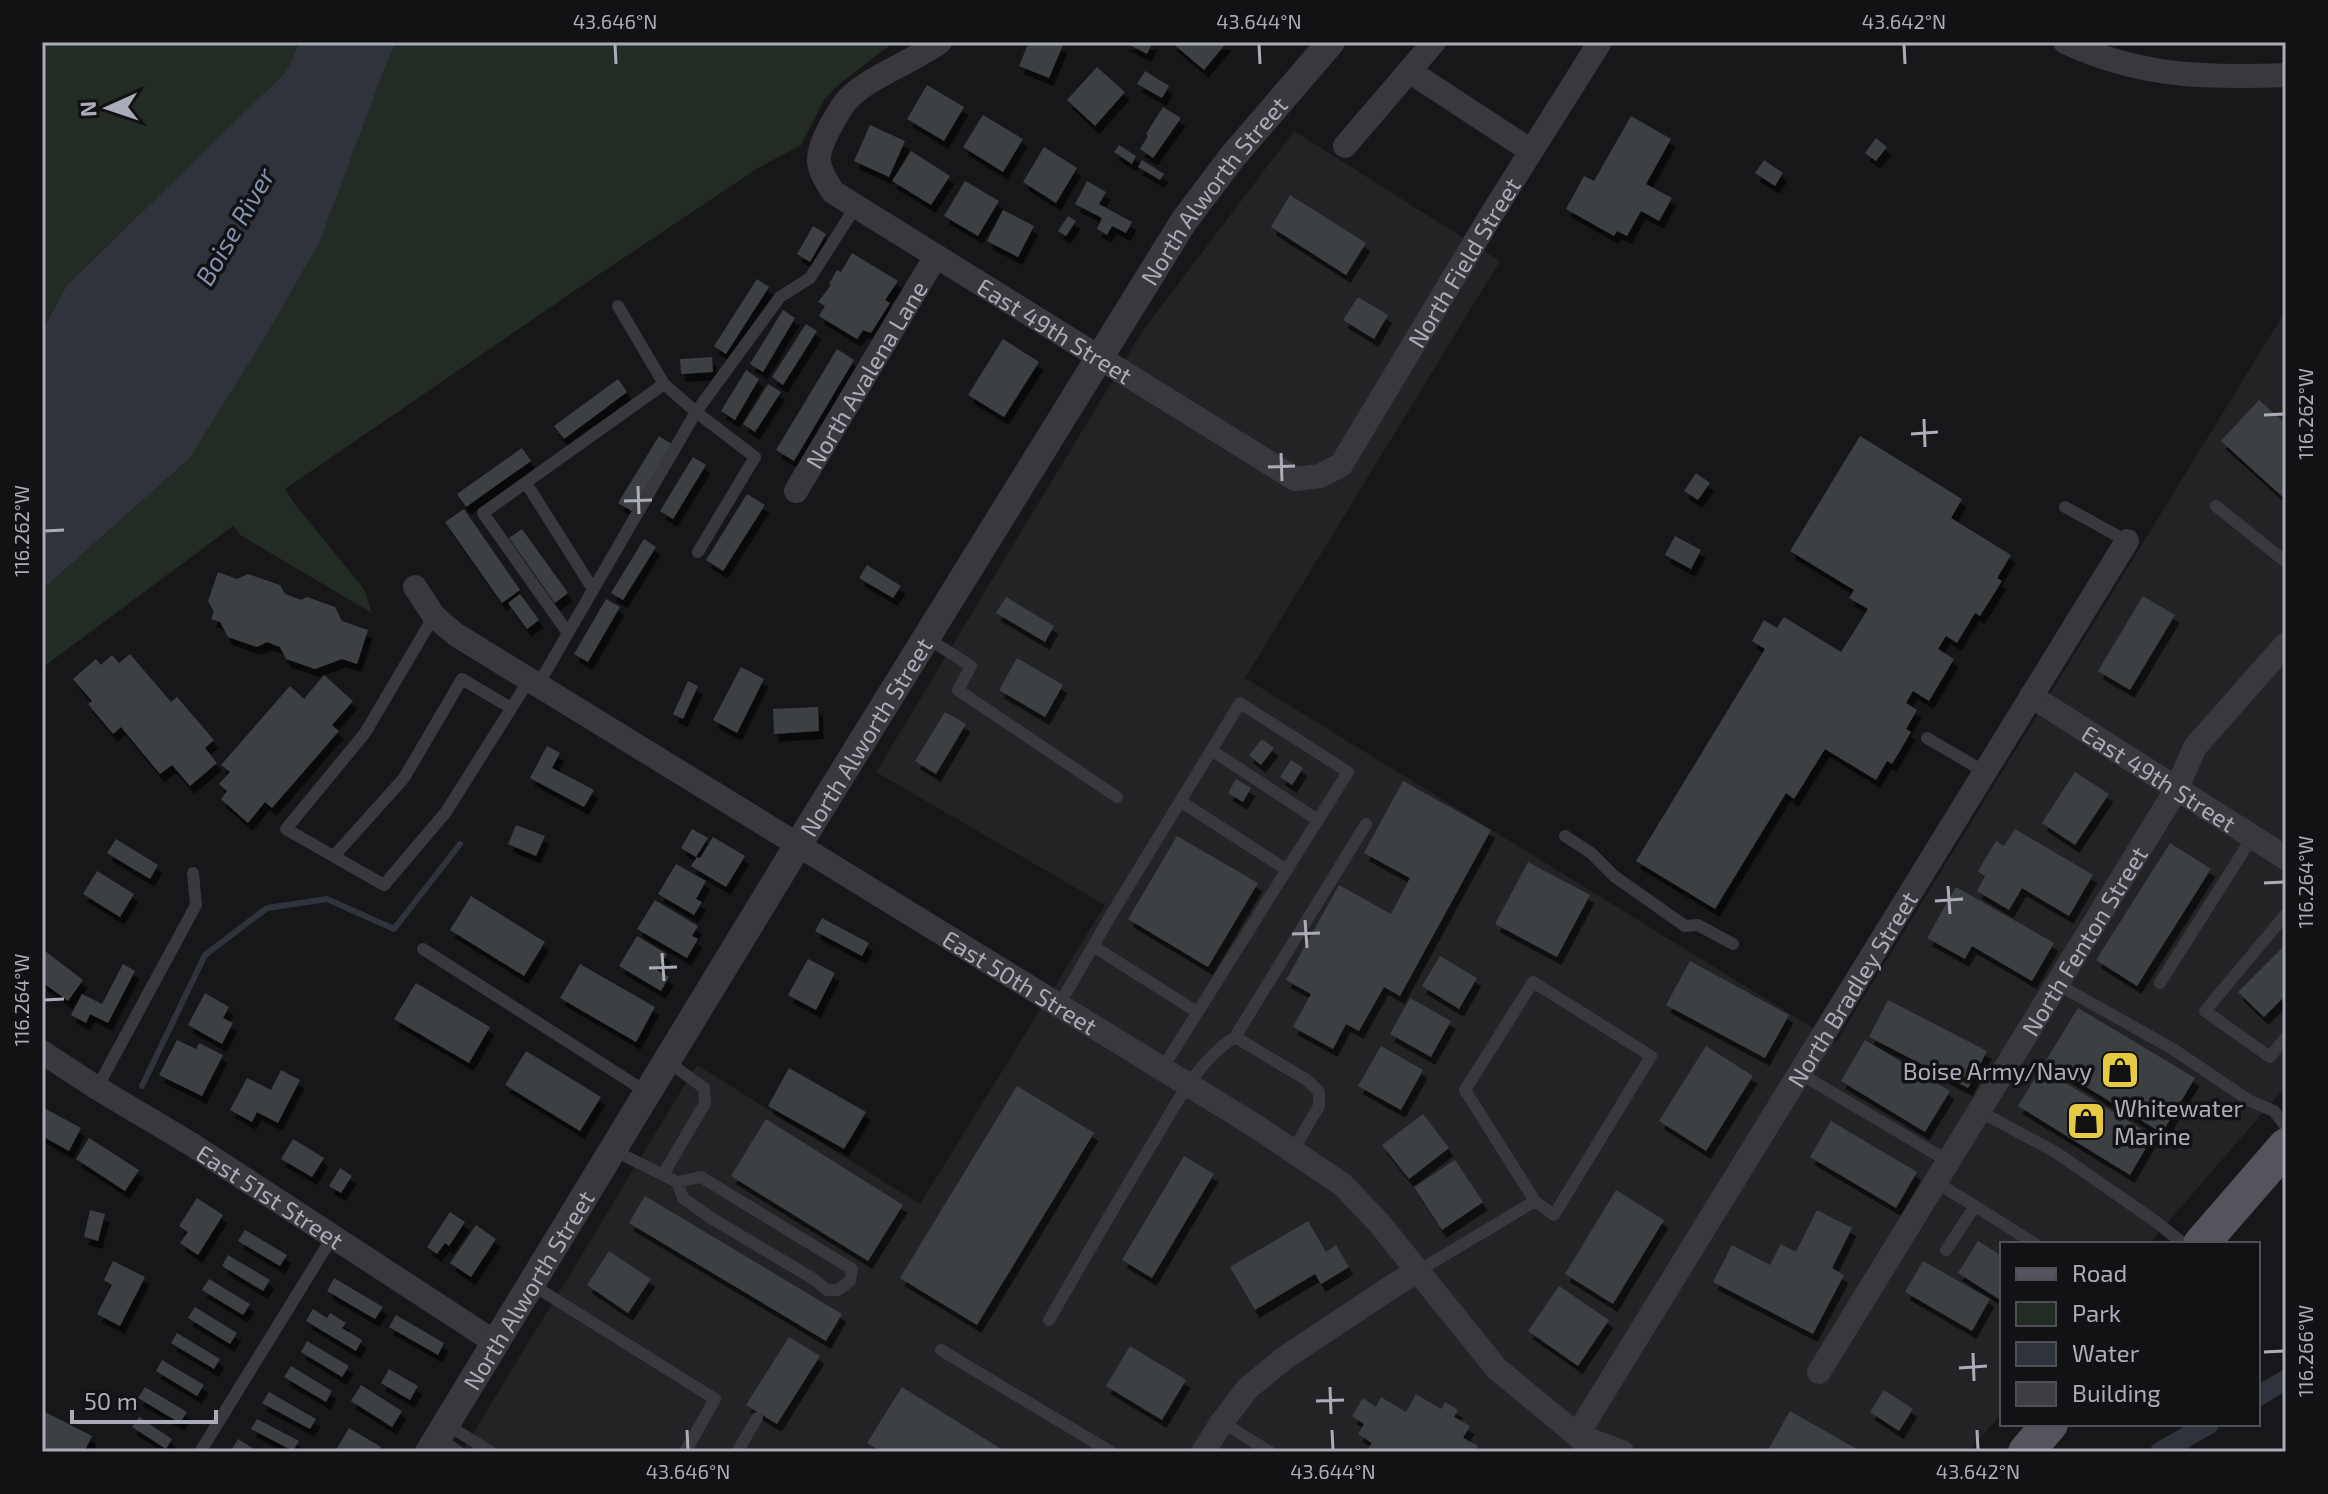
<svg xmlns="http://www.w3.org/2000/svg" width="2328" height="1494" viewBox="0 0 2328 1494" font-family="'Exo 2',sans-serif">
<style>
.built{fill:#232325}
.green{fill:#232b25}
.water{fill:#2e333c}
.lines{fill:none;stroke-linecap:round;stroke-linejoin:round}
.stream{stroke:#2e333c;stroke-width:6}
.canal{stroke:#2e333c;stroke-width:20}
.building{fill:#3e3f42;filter:url(#shadow)}
.service{stroke:#38383d;stroke-width:12}
.minor{stroke:#38383d;stroke-width:24}
.tertiary{stroke:#38383d;stroke-width:28}
.primary{stroke:#54555c;stroke-width:36}
.ticks{fill:none;stroke:#aaacb8;stroke-width:3}
.labels{text-anchor:middle;dominant-baseline:central;stroke-width:7;stroke-linejoin:round;paint-order:stroke}
.street-label{font-size:24px;fill:#aaacb8;stroke:#121214}
.poi-label{font-size:24px;fill:#aaacb8;stroke:#121214;text-anchor:end}
.water-label{font-size:26px;font-style:italic;fill:#8393b0;stroke:#121214}
.neatline{fill:none;stroke:#aaacb8;stroke-width:3}
.ticks-label{font-size:20px;text-anchor:middle;fill:#aaacb8}
</style>
<defs>
<filter id="shadow"><feDropShadow dx="4.5" dy="8" stdDeviation="0" flood-color="#0009"/></filter>
</defs>
<rect width="100%" height="100%" fill="#171719"/>
<path class="built" d="M1294,131l206,130 -255,417 591,364 450,-732v776l-137,158h-147v169l-34,39h-1506l235,-387 223,139 185,-299 -229,-133 266,-440z"/>
<path class="green" d="M42,42h258l-13,30 -220,213 -25,46z
M396,42h498l-56,43 -14,15 -23,45 -43,23 -181,121 -292,200 9,14 70,86 8,24 -132,-78 -7,-9 -191,142v-78l147,-131 193,-384z"/>
<path class="water" d="M300,42h96l-14,33 -62,166 -55,96 -76,122 -147,131v-259l25,-46 219,-213z"/>
<g class="lines">
<path class="stream" d="M142,1086l63,-131 62,-47 60,-9 67,30 66,-85"/>
<path class="canal" d="M2258,1396l28,-16
M2160,1452l49,-28"/>
</g>
<path class="building" d="M1029,42h26l8,3 -14,33 -30,-12z
M1124,42h29l-6,12z
M1171,42h56l-23,28z
M1097,67l28,25 -30,34 -28,-26z
M1145,71l24,15 -7,12 -25,-14z
M927,85l37,22 -20,34 -37,-22z
M1163,107l18,11 -28,40 -13,-9 8,-13 -2,-2z
M983,115l40,24 -20,33 -40,-25z
M1631,116l40,23 -25,45 26,14 -13,23 -18,-10 -14,25 -10,-5 -3,5 -48,-27 18,-33 10,5z
M870,125l35,16 -16,36 -35,-16z
M1876,138l11,9 -11,14 -11,-8z
M1119,145l17,11 -4,8 -18,-12z
M1044,147l33,21 -21,35 -33,-21z
M911,151l39,25 -19,29 -39,-24z
M1142,160l22,14 -4,6 -22,-13z
M1764,160l19,13 -8,13 -20,-13z
M965,181l34,20 -21,35 -34,-20z
M1087,181l19,11 -7,12 33,18 -6,11 -14,-7 -5,9 -10,-6 5,-11 -27,-14z
M1290,195l76,48 -20,32 -75,-48z
M1003,210l31,16 -16,31 -31,-16z
M1068,216l8,5 -10,15 -8,-5z
M813,226l13,8 -16,28 -13,-8z
M852,253l46,28 -13,19 5,3 -19,30 -8,-3 -6,9 -38,-23 6,-10 -7,-4 13,-17 -2,-1 8,-14 4,2z
M757,279l12,8 -43,67 -12,-8z
M1358,297l30,18 -14,24 -31,-19z
M783,310l12,8 -32,54 -13,-8z
M806,324l11,7 -34,54 -11,-8z
M1003,339l36,23 -35,55 -36,-22z
M837,349l17,11 -60,101 -18,-11z
M712,357l1,15 -32,2 -1,-15z
M746,370l13,9 -24,41 -14,-9z
M618,379l9,13 -63,47 -10,-13z
M768,384l13,8 -26,40 -12,-8z
M2259,400l27,24v76l-65,-59z
M659,436l14,9 -41,66 -14,-8z
M1860,436l102,63 -11,19 60,37 -14,23 5,3 -22,35 -5,-3 -18,30 -11,-7 -8,13 16,10 -25,42 -16,-10 -7,12 11,7 -11,19 5,3 -19,32 -5,-3 -11,19 -51,-31 -31,50 -8,-6 -71,116 -79,-48 129,-212 -13,-8 12,-21 13,8 7,-11 57,35 27,-43 -19,-11 5,-8 -64,-39z
M522,448l9,13 -65,46 -9,-13z
M693,457l13,8 -33,54 -13,-8z
M1696,473l14,10 -12,17 -14,-9z
M747,494l18,11 -42,66 -17,-11z
M464,509l56,81 -18,13 -57,-81z
M522,529l46,64 -13,10 -46,-65z
M1675,536l26,14 -10,19 -26,-14z
M644,539l12,8 -33,53 -12,-7z
M867,565l34,21 -8,12 -34,-20z
M218,572l19,7 11,-5 32,11 5,9 16,6 6,-3 28,10 7,14 26,9 -11,34 -15,-5 -27,10 -29,-10 -6,-12 -13,-5 -10,5 -29,-10 -8,-15 -9,-3 3,-7 -6,-11z
M520,594l19,26 -12,9 -19,-26z
M2143,596l32,19 -45,75 -32,-19z
M1006,597l48,29 -9,16 -49,-29z
M606,599l14,8 -32,55 -14,-8z
M130,654l41,48 6,-5 37,43 -9,8 12,15 -27,23 -18,-21 -12,9 -39,-47 -8,7 -25,-30 4,-3 -19,-22 23,-20 5,6 11,-10 7,8z
M1017,658l46,27 -18,32 -46,-27z
M741,667l23,12 -27,54 -24,-13z
M324,675l29,26 -21,24 7,6 -67,77 -7,-6 -17,21 -27,-24 6,-8 -8,-7 11,-12 -9,-7 69,-79 14,13z
M688,681l10,5 -15,33 -10,-5z
M818,707l1,24 -45,3 -1,-25z
M945,712l21,12 -30,50 -21,-13z
M1262,739l12,9 -13,17 -12,-10z
M547,746l13,7 -8,15 42,22 -10,17 -54,-29z
M1291,760l12,8 -11,17 -12,-8z
M2075,772l34,22 -34,51 -33,-22z
M1236,779l15,9 -8,14 -15,-9z
M1403,781l88,49 -91,166 -16,-9 -25,44 -13,-7 -13,25 -40,-22 18,-33 -25,-14 53,-95 52,29 19,-36 -46,-25z
M516,825l29,11 -9,20 -28,-12z
M692,829l16,9 -12,19 -15,-9z
M2015,829l78,46 -24,41 -47,-28 -13,22 -32,-19 8,-15 -7,-5 18,-30 8,5z
M1177,836l81,47 -50,84 -80,-48z
M713,837l32,19 -19,31 -35,-21 6,-9 3,1z
M116,839l42,26 -8,14 -43,-26z
M2170,843l41,26 -74,117 -41,-26z
M1528,862l62,33 -33,62 -62,-33z
M676,864l30,17 -10,18 6,3 -8,13 -36,-21z
M97,871l37,23 -14,23 -37,-23z
M1956,887l98,56 -22,38 -60,-35 -7,13 -38,-21z
M471,896l74,46 -21,34 -74,-46z
M655,900l43,26 -6,10 6,3 -11,19 -50,-29z
M822,918l47,25 -7,13 -47,-25z
M637,936l30,18 -10,16 12,7 -8,14 -42,-25z
M2286,944v51l-22,22 -26,-25z
M45,951l38,29 -15,21 -26,-19v-27z
M1440,956l37,22 -18,31 -37,-23z
M808,959l27,14 -19,37 -28,-15z
M1690,961l99,54 -24,43 -99,-53z
M123,964l12,7 -27,52 -18,-9 -4,9 -15,-8 11,-21 20,10z
M580,964l75,43 -19,35 -76,-44z
M416,983l74,44 -21,36 -75,-44z
M205,993l24,14 -6,11 10,5 -11,21 -34,-19z
M1410,998l41,23 -20,36 -41,-23z
M1888,1000l99,51 -19,37 -99,-51z
M2078,1008l117,70 -33,55 -117,-71z
M177,1040l19,9 3,-6 24,12 -21,41 -43,-21z
M1865,1040l85,51 -25,41 -84,-51z
M1381,1046l42,24 -22,40 -43,-24z
M1706,1046l47,30 -47,75 -47,-30z
M526,1051l75,46 -21,34 -75,-46z
M789,1068l77,44 -22,37 -76,-43z
M2041,1068l112,68 -23,39 -112,-69z
M281,1070l19,10 -22,43 -21,-11 -5,10 -22,-12 17,-32 24,12z
M1017,1086l77,47 -117,192 -77,-47z
M42,1107l39,21 -12,23 -27,-15z
M1423,1114l26,34 -40,31 -27,-34z
M766,1119l137,86 -35,56 -137,-85z
M1831,1121l86,51 -21,36 -86,-51z
M89,1138l50,32 -14,21 -49,-32z
M293,1139l31,19 -12,19 -31,-18z
M1184,1156l30,18 -62,104 -30,-18z
M1455,1160l28,42 -41,28 -28,-43z
M340,1168l12,8 -11,17 -12,-7z
M1616,1190l48,30 -51,84 -48,-30z
M645,1196l197,118 -16,27 -197,-118z
M197,1198l26,17 -25,40 -18,-12 8,-11 -9,-6z
M90,1210l15,4 -7,27 -14,-4z
M1817,1210l35,18 -20,40 12,7 -31,59 -100,-52 19,-37 38,20 11,-21 15,8z
M450,1212l15,10 -16,24 -4,-3 -8,11 -10,-7z
M1308,1221l18,31 10,-7 13,22 -28,17 -6,-10 -60,36 -25,-43z
M476,1225l20,14 -25,38 -21,-14z
M245,1230l42,25 -7,11 -42,-25z
M1978,1241l24,15v45l-44,-28z
M609,1251l42,28 -23,34 -41,-28z
M228,1255l42,25 -7,11 -41,-25z
M113,1261l32,16 -25,49 -23,-12 15,-29 -8,-5z
M1923,1261l67,38 -18,32 -67,-39z
M334,1278l49,29 -8,12 -48,-28z
M209,1279l41,25 -7,11 -41,-25z
M1559,1286l50,34 -31,46 -50,-35z
M195,1307l42,26 -7,11 -42,-26z
M313,1309l14,9 3,-5 16,10 -4,5 20,12 -6,11 -50,-30z
M396,1315l48,28 -6,12 -49,-28z
M177,1333l43,26 -6,10 -43,-26z
M789,1337l31,19 -43,68 -31,-19z
M307,1341l42,25 -7,11 -41,-25z
M1130,1346l56,34 -24,40 -56,-34z
M162,1360l42,25 -7,11 -41,-25z
M291,1366l41,25 -6,11 -42,-25z
M389,1369l29,17 -8,14 -29,-17z
M361,1385l41,26 -10,16 -41,-26z
M145,1387l42,25 -7,11 -42,-25z
M902,1387l104,65h-124l-15,-9z
M1884,1390l29,19 -14,22 -29,-19z
M269,1392l47,27 -6,10 -48,-26z
M1416,1394l25,15 4,-7 13,8 -4,7 16,9 -7,12 15,8 -4,6h-108l6,-9 -14,-9 6,-10 -12,-8 11,-18 13,9 5,-10 25,15z
M1790,1411l72,41h-95z
M45,1412l47,24 -8,16h-42v-35z
M139,1417l33,22 -6,10 -34,-22z
M257,1419l42,22 -6,10 -42,-22z
M349,1428l32,19 -3,5h-39l-3,-2z
M238,1439l21,13h-29z"/>
<g class="lines">
<path class="service" d="M618,306l46,78
M526,483l67,106
M2216,506l70,56
M2065,507l62,34
M434,616l-69,117 -79,96 98,56 62,-73 83,-132
M568,633l128,-221 59,45 -57,95
M927,638l44,28 -13,24 159,107
M538,685l30,-52 -85,-120 181,-129 32,28 84,-115 30,-19 46,-72
M1927,738l58,34
M1211,750l107,70
M1180,801l107,69
M1565,836l26,17 23,23 71,50 13,-1 35,19
M334,856l70,-78 58,-99 49,29
M2286,914l-81,97 65,46 16,-20
M1093,946l104,66
M423,949l225,144
M2160,983l93,-147
M2057,984l116,65 77,52 24,10 12,16
M1059,1005l55,-95 126,-207 108,69 -186,297
M1235,1037l131,-213
M1799,1073l149,88
M97,1088l99,-183 -3,-32
M1979,1111l78,42 98,68 29,23
M613,1150l64,32 6,16 28,20 101,60 15,12h11l12,-9 2,-12 -151,-92 -24,5
M663,1175l42,-72 -1,-15 -37,-27
M1935,1182l40,24
M1946,1250l29,-44 60,38
M1418,1271l117,-70 -70,-111 68,-108 118,74 -97,159 -19,-14
M531,1284l184,115 -30,53
M1049,1320c34,-59 68,-118 103,-176 23,-38 45,-83 83,-107l72,43 12,12v14l-27,46
M941,1350l170,102
M1222,1422l48,30
M446,1424l45,28
M438,1438l21,14
M200,1452l133,-216
M737,1452l20,-34"/>
<g class="minor">
<path id="s1" d="M940,42c-26,19 -69,34 -91,56 -9,9 -14,21 -20,31 -15,28 -13,37 4,63l462,287 25,-3 21,-11 152,-253 107,-170"/>
<path d="M2065,42c76,35 139,36 221,33"/>
<path d="M1409,71l122,80"/>
<path d="M1345,146l89,-104"/>
<path id="s2" d="M796,491l140,-235"/>
<path id="s3" d="M415,587l19,29 21,18 802,493 86,58 36,38 118,146 80,66 16,17"/>
<path id="s4" d="M2031,696l255,162"/>
<path id="s5" d="M42,1052l55,36 94,56 305,199"/>
<path id="s6" d="M1819,1372l357,-582 19,-43 91,-103"/>
<path id="s7" d="M1577,1435l550,-894"/>
<path d="M1579,1436l43,16"/>
<path d="M1203,1452l19,-30 26,-34 38,-31 107,-71 25,-15"/>
</g>
<path class="tertiary" id="s8" d="M429,1452l369,-607 386,-624 49,-65 98,-114"/>
<path class="primary" d="M2201,1244l85,-98
M2026,1452l24,-28"/>
</g>
<path class="ticks" d="M615,44l1,20M1259,44l1,20M1904,44l1,20M2264,415l20,-1M1924,419l1,28M1911,434l27,-2M1281,453l1,28M1268,467l27,-1M638,486l1,28M624,501l28,-1M44,531l20,-1M2264,883l20,-1M1948,886l2,28M1935,901l28,-2M1305,920l2,28M1292,934l28,-1M662,953l2,28M649,968l28,-1M44,1000l20,-1M2264,1352l20,-1M1973,1353l1,28M1959,1368l28,-2M1330,1387l1,27M1316,1401l28,-1M687,1430l1,20M1332,1430l1,20M1977,1430l1,20"/>
<defs>
<g id="shop-square" transform="scale(2)"><rect x="-9" y="-9" width="18" height="18" rx="4" fill="#e6ca41" stroke="#121214"/><path d="M-5-2.5h2.3a2.7 3.5 0 0 1 5.4 0H5L5.5 6h-11ZM-1.5-2.5h3a1.5 2.3 0 0 0-3 0Z" fill="#111"/></g>
</defs>
<g fill-rule="evenodd">
<use href="#shop-square" x="2120" y="1070"/>
<use href="#shop-square" x="2086" y="1121"/>
</g>
<g class="labels">
<g class="street-label">
<text stroke="none"><textPath href="#s8" startOffset="1486">North Alworth Street</textPath></text>
<text stroke="none"><textPath href="#s1" startOffset="1042">North Field Street</textPath></text>
<text stroke="none"><textPath href="#s1" startOffset="474">East 49th Street</textPath></text>
<text stroke="none"><textPath href="#s2" startOffset="136">North Avalena Lane</textPath></text>
<text stroke="none"><textPath href="#s8" startOffset="838">North Alworth Street</textPath></text>
<text stroke="none"><textPath href="#s4" startOffset="152">East 49th Street</textPath></text>
<text stroke="none"><textPath href="#s6" startOffset="506">North Fenton Street</textPath></text>
<text stroke="none"><textPath href="#s3" startOffset="726">East 50th Street</textPath></text>
<text stroke="none"><textPath href="#s7" startOffset="524">North Bradley Street</textPath></text>
<text stroke="none"><textPath href="#s5" startOffset="270">East 51st Street</textPath></text>
<text stroke="none"><textPath href="#s8" startOffset="190">North Alworth Street</textPath></text>
</g>
<g class="poi-label">
<text x="2092" y="1070">Boise Army/Navy</text>
<text x="2114" y="1107" text-anchor="start">Whitewater<tspan x="2114" dy="28">Marine</tspan></text>
</g>
<g class="water-label">
<text transform="translate(234 226) rotate(-60)">Boise River</text>
</g>
</g>
<rect width="2328" height="1494" fill="none" stroke="#121214" stroke-width="88"/>
<rect x="2000" y="1242" width="260" height="184" fill="#121214" stroke="#4f5056" stroke-width="2"/>
<rect x="2016" y="1268" width="40" height="12" fill="#54555c" stroke="#4f5056" stroke-width="2"/>
<text x="2072" y="1282" font-size="24" fill="#aaacb8">Road</text>
<rect x="2016" y="1302" width="40" height="24" fill="#232b25" stroke="#4f5056" stroke-width="2"/>
<text x="2072" y="1322" font-size="24" fill="#aaacb8">Park</text>
<rect x="2016" y="1342" width="40" height="24" fill="#2e333c" stroke="#4f5056" stroke-width="2"/>
<text x="2072" y="1362" font-size="24" fill="#aaacb8">Water</text>
<rect x="2016" y="1382" width="40" height="24" fill="#3e3f42" stroke="#4f5056" stroke-width="2"/>
<text x="2072" y="1402" font-size="24" fill="#aaacb8">Building</text>
<g transform="translate(108 108) rotate(267)" stroke="#121214" stroke-width="6" paint-order="stroke">
<path d="M0-6L14 30L0 20L-14 30Z" fill="#aaacb8"/>
<text y="-12" font-size="22" font-weight="bold" text-anchor="middle" fill="#aaacb8">N</text>
</g>
<path d="M72 1410v12h144v-12" fill="none" stroke="#aaacb8" stroke-width="4"/>
<text x="84" y="1410" font-size="24" fill="#aaacb8" stroke="#121214" stroke-width="6" paint-order="stroke">50 m</text>
<rect x="44" y="44" width="2240" height="1406" class="neatline"/>
<g class="ticks-label">
<text x="615" y="29">43.646°N</text>
<text x="1259" y="29">43.644°N</text>
<text x="1904" y="29">43.642°N</text>
<text transform="translate(2306 414) rotate(-90)" y="7">116.262°W</text>
<text transform="translate(22 531) rotate(-90)" y="7">116.262°W</text>
<text transform="translate(2306 882) rotate(-90)" y="7">116.264°W</text>
<text transform="translate(22 1000) rotate(-90)" y="7">116.264°W</text>
<text transform="translate(2306 1351) rotate(-90)" y="7">116.266°W</text>
<text x="688" y="1479">43.646°N</text>
<text x="1333" y="1479">43.644°N</text>
<text x="1978" y="1479">43.642°N</text>
</g>
</svg>
